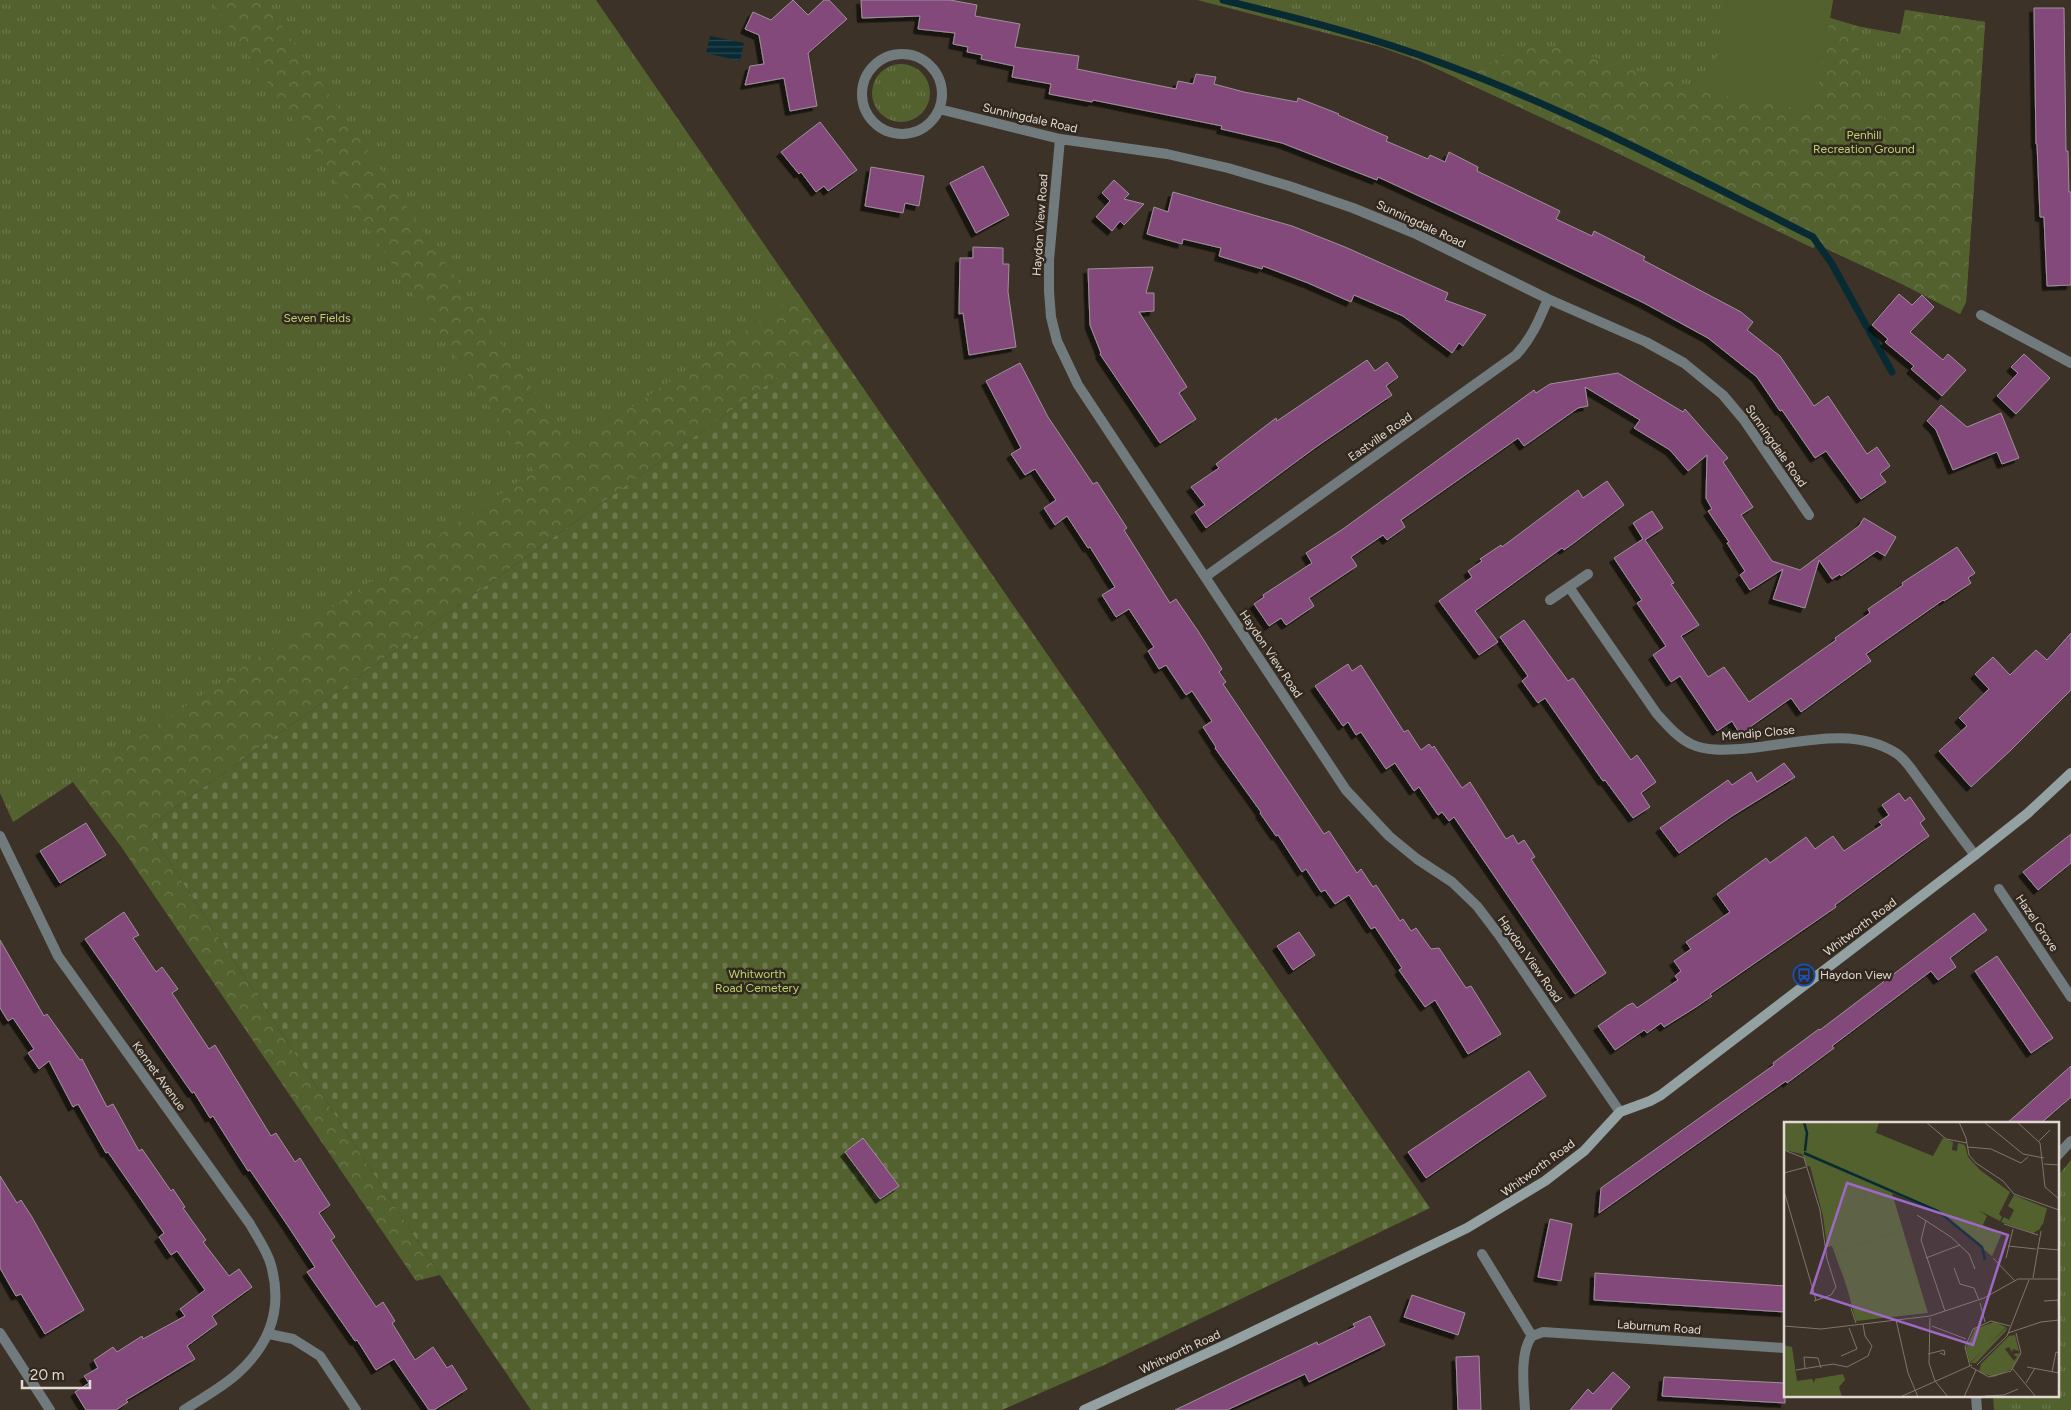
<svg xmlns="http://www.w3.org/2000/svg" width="2071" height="1410" viewBox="0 0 2071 1410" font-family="Figtree,sans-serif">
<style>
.grass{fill:url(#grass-tufts)}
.forest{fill:url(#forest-crowns)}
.cemetery{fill:url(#cemetery-stones)}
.pitch{fill:#53612f}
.water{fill:url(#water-rules)}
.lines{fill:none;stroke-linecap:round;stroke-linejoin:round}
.stream{stroke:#082a33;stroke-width:7}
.building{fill:#83497a;stroke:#9f909c;filter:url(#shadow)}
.minor{stroke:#717a7c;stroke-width:10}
.secondary{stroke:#93a1a3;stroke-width:10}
.labels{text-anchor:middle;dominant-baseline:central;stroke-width:5;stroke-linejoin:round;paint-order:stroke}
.street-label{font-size:12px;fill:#e0dad3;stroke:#32281e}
.park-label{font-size:12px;fill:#b8d46e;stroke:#32281e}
.poi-label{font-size:12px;fill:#e0dad3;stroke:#32281e;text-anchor:start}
.inset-river{fill:none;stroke:#082a33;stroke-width:2.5}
.inset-road{fill:none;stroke:#7e756c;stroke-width:1}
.view{fill:#9e69c6;fill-opacity:0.15;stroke:#9e69c6;stroke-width:2.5}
.inset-edge{fill:none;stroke:#e0dad3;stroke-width:2.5}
</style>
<defs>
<pattern id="grass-tufts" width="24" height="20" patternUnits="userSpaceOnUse" patternTransform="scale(1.25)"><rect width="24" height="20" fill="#53612f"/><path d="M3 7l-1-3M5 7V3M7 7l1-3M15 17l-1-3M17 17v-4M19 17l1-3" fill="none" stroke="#6b774c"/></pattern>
<pattern id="forest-crowns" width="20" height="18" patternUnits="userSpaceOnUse" patternTransform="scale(1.25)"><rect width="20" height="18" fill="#53612f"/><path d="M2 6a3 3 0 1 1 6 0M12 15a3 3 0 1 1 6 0" fill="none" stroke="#6b774c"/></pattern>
<pattern id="cemetery-stones" width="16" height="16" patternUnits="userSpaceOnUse" patternTransform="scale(1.25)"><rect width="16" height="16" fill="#53612f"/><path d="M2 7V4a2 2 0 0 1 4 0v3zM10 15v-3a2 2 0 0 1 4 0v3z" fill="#6b774c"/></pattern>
<pattern id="water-rules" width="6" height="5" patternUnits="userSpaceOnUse" patternTransform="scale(1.25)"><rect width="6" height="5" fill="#082a33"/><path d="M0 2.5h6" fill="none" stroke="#2c4850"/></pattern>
<filter id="shadow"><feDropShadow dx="-4.5" dy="4.5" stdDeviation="0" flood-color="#0009"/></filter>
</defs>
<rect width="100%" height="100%" fill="#3c3227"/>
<path class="grass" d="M0,0h596l234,340 -710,505 -47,-63 -60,40 -13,-29z
M1197,0h636l-3,18 27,8 43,8 5,-24 80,12 -19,280 -6,12 -60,-31 -84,-39 -3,4 -214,-104 -179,-83 -43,-15z
M872 93a29 29 0 1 1 58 0a29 29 0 1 1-58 0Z
M2071,1160v250h-77l-1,-14h64v-219z"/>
<path class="forest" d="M211,0h53l308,447 227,-152 31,45 -683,488 293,447 -24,6 -296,-436 -47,-63 461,-311z
M1905,10l80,12 -19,280 -6,12 -60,-31 -84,-39 -3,4 -214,-104 -141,-65 51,-26 23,-5h32l146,45 104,18 16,-93 27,8 5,62 20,31 19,-5v-79z"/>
<path class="cemetery" d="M830,340l600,868 -328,158 -100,44h-471l-91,-135 -293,-447z"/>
<path class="pitch" d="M1727,0h106l-19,111 -104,-18z"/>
<path class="water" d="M710,36l34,7 -4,18 -34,-8z"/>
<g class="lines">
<path class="stream" d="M1223,0c74,18 150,37 221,64 128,47 248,112 369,173l19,27 60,108"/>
</g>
<path class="building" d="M793,0l15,15 16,-15h5l18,19 -39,34 9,53 -27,5 -6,-33 -39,7 5,-19 14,-2 -5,-29 -14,-6 8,-17 18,8z
M861,0h89l27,5 -2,11 45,8 -5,23 64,9 -2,13 99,20 2,-8 15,3 3,-10 20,3 -2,7 30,8 53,10 1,-4 41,16 -1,1 50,22 -2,4 42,18 2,-4 15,7 4,-10 29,15 -1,4 83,40 -4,8 36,17 2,-5 51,26 -2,3 98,52 12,10 -6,8 33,26 34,50 14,-10 39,58 10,-7 13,19 -10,8 6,8 -25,17 -35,-48 -11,7 -33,-48 -2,1 -23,-34 -49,-39 -64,-35 -158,-76 -108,-50 -1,3 -95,-37 -61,-14 1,-3 -129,-26 -1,2 -43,-8 2,-10 -39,-7 2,-11 -33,-7 1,-4 -15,-3 1,-5 -15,-3 2,-11 -37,-4 2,-13 -58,2z
M2034,8h30l2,143h2l1,41h2v93l-24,1 -3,-69h-4l-3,-73h-1z
M820,122l37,48 -29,21 -4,-5 -8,6 -15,-20 -2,2 -18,-22z
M983,166l26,49 -33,18 -26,-50z
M871,167l53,9 -5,30 -14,-3 -2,10 -38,-7z
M1114,180l15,14 -5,5 20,5 -20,21 -4,-4 -8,10 -16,-14 14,-16 -8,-8z
M1173,192l119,34 53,21 103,46 -3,7 41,15 -23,31 -4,-3 -7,10 -49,-37 -49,-21 -3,7 -43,-19 -45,-17 -1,3 -43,-13 2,-8 -38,-9 -1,5 -35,-10 7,-27 14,5z
M973,247l30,1v16h6l-1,28 8,55 -47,8 -6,-42 -4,1 1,-56h13z
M1153,267l-7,26h8v18l-15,1 48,75 -8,6 17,26 -36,24 -60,-89 1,-1 -11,-28 -2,-56z
M1899,294l13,11 10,-10 12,12 -24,25 33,28 5,-6 18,16 -24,26 -31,-27 3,-3 -29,-24 3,-3 -16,-14z
M2024,354l26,24 -34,36 -19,-18 21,-23 -7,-6z
M1367,360l8,11 12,-9 11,15 -12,9 6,9 -76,52 -110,81 -11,-16 10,-7 -14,-18 28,-19 -3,-4 60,-46 1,3z
M1020,363l28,54 45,67 4,-2 30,46 -3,2 46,73 6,-4 22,32 24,38 -3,3 7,10 -3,2 101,150 5,-3 28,42 4,-4 12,18 3,-2 24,36 3,-2 8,12 5,-3 15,21 8,-1 27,40 5,-2 30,48 -33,20 -33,-54 -10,7 -26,-37 3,-2 -27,-41 -4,2 -22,-34 -14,9 -10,-14 -4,2 -15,-23 -4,3 -24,-37 -2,1 -16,-23 1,-1 -46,-64 1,-1 -13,-20 9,-6 -20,-30 -6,4 -20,-30 -7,4 -11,-18 6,-4 -25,-38 -13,8 -14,-22 13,-8 -25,-40 -2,1 -21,-32 -12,9 -11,-17 12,-8 -21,-31 -10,6 -14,-21 10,-6 -35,-67z
M1618,373l65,39 2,-3 43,49 -5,4 30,45 -12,8 31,46 28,9 59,-44 5,-8 32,19 -11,19 -8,-5 -36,25 -1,-2 -8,5 -13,-19 -14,48 -32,-9 10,-30 -33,21 -10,-15 5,-4 -18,-28 2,-1 -21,-31 4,-2 -6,-11 1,-43 -19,16 -18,-21 -36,-22 6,-8 -55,-33 3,19 -10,2 -54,38 -6,-8 -117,82 4,7 -18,13 -4,-5 -32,22 6,9 -48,32 5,8 -28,19 -5,-7 -12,8 -15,-22 10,-7 -1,-2 49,-32 -6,-10 37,-24 191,-139 2,3 14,-9z
M1941,405l26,22 34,-14 18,45 -17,6 -5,-12 -44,18 -17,-40 -9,-9z
M1607,481l17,24 -49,37 -11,8 -2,-2 -87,63 23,31 -19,13 -40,-54 33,-24 -4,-6 14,-10 -2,-2 21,-14 1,2 76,-57 5,8z
M1652,511l11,17 -18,12 29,43 -3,1 28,41 -18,11 27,41 16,-10 25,35 87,-62 -1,-2 35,-25 -2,-4 35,-24 -1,-2 55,-36 18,26 -7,5 3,5 -27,18 -1,-1 -77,54 5,7 -70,51 -10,-14 -51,36 -8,-13 -15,10 -37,-55 -9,6 -18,-27 13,-9 -29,-43 5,-3 -28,-42 29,-19 -10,-16z
M1524,620l44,61 5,-3 58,82 6,-5 19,27 -15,11 9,14 -17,11 -28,-38 -2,1 -58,-83 -7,5 -16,-22 6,-5 -28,-39z
M2071,633v57l-60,60 -40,37 -32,-36 28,-25 -8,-8 30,-29 -14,-15 18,-17 17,18 26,-25 11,10z
M1348,664l4,7 9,-6 43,67 4,-2 13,20 8,-6 3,4 2,-2 28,42 8,-6 36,57 7,-4 5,9 6,-4 11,17 -4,2 75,114 -31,21 -121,-177 -5,4 -7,-9 -4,3 -19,-28 -5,4 -19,-28 -9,6 -25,-37 -5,3 -8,-13 -5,4 -28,-40z
M1784,763l11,14 -63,39 -53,37 -19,-25 68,-48 4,5 19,-13 6,10z
M1899,793l6,8 5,-4 15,22 -5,4 9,13 -94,69 1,2 -126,87 2,2 -16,11 -32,20 -3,-4 -14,10 -3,-3 -29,20 -17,-24 30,-21 5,-2 4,5 41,-28 -3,-4 6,-5 -7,-10 17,-12 -5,-7 44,-30 -13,-18 49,-36 4,5 36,-26 9,12 18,-13 11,15 38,-26 -3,-3 10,-7 -7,-10z
M86,823l20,32 -46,28 -20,-32z
M2071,834v29l-33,27 -15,-18z
M124,912l15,23 -6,3 23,34 6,-5 16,22 -6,4 37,56 6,-4 56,91 5,-3 19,29 5,-4 10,16 20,31 -11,8 16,24 -4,3 45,67 7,-5 12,19 -3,2 23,37 18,-13 14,21 5,-3 15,24 -33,21h-5l-35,-51 -18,11 -19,-30 -2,1 -48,-69 8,-5 -27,-41 -38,-56 -2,1 -35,-55 -3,2 -16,-26 -2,1 -107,-154z
M1974,913l13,17 -37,28 6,9 -18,13 -7,-9 -99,75 2,2 -47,35 -1,-2 -187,132 2,-25 173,-123 -1,-2 46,-34 1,1z
M1299,932l16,23 -22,15 -16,-24z
M0,940l44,76 3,-2 33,46 2,-1 25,48 6,-3 26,47 3,-2 29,42 2,-2 12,18 -2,1 23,32 -3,2 26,34 10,-7 13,18 -40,29 5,8 -30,22 8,13 -69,41 2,2 -12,8h-30l-11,-18 14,-9 -5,-7 14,-8 -4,-8 19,-13 4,5 25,-16 1,3 42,-23 -5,-7 25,-19 -28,-39 -6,4 -12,-18 5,-4 -56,-81 -2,1 -28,-49 -5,3 -24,-46 -10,8 -11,-16 6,-4 -21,-31 -5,3 -8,-13z
M1997,956l56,82 -22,15 -56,-82z
M2071,1066v31l-31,27h-34z
M1529,1071l17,25 -120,82 -18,-26z
M863,1138l36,48 -19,13 -35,-47z
M0,1176l17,27 4,-3 11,17 52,93 -39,24 -24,-40 -5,2 -16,-28z
M1550,1219l22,5 -11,57 -23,-4z
M1595,1273l190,13v26l-191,-12z
M1412,1295l53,18 -7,22 -54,-18z
M1370,1316l15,29 -76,37 -4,-8 -78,36h-52l142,-68 1,3 37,-18 -2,-3z
M1479,1356l2,54h-23l-2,-53z
M1613,1372l17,15 -19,22 1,1h-42l18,-21 5,5z
M1664,1377l121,6v20l-123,-7z"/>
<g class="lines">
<path class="minor" d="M862 94a40 40 0 1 1 80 0a40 40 0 1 1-80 0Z
M939,109l121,30 107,15 61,14 61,18 64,22 61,25 134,66 98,43 38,21 39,32 21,25 65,95
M1060,139l-11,121v31l2,26 6,24 21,44 268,405 43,46 28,23 35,23 25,24 22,29 121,177
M1981,315l90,48
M1205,577l311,-222c16,-17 23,-35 32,-56
M1569,587l88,127c10,11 20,23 34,30 15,7 33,6 49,5 50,-3 110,-25 156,4 11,7 19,22 27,32 17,23 34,47 52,70
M1550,600l38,-26
M0,836l58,120 192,268c7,13 17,26 21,41 12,43 0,78 -33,108 -15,14 -36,25 -54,37
M1999,889l72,108
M2057,1156l14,-15
M1482,1254l50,82c-13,16 -8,54 -7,74
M0,1333l50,77
M269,1334l24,5 27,17 36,54
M1532,1336l11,-4 242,16
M1976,1396l1,14"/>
<path class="secondary" d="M1084,1410l143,-66 240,-116 78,-47 39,-30 36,-39 30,-11 11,-6 314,-240 53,-42 43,-40"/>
</g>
<defs>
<g id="bus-ring" transform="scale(1.125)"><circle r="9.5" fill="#32281e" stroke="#1a4fb4" stroke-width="1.5"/><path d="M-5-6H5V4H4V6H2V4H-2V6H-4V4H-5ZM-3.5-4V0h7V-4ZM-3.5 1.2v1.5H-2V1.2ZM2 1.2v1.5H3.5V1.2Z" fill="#1a4fb4"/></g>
</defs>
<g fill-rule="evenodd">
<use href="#bus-ring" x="1804" y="975"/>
</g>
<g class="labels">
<g class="street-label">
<text transform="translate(1030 118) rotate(13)">Sunningdale Road</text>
<text transform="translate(1421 224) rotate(25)">Sunningdale Road</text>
<text transform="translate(1040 225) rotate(-86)">Haydon View Road</text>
<text transform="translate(1380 437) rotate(-35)">Eastville Road</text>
<text transform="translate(1776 446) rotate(55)">Sunningdale Road</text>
<text transform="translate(1271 654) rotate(56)">Haydon View Road</text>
<text transform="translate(1758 733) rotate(-5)">Mendip Close</text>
<text transform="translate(2037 923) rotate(56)">Hazel Grove</text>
<text transform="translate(1860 927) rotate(-37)">Whitworth Road</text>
<text transform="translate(1530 959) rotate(55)">Haydon View Road</text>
<text transform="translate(159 1076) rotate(54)">Kennet Avenue</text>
<text transform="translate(1538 1168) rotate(-36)">Whitworth Road</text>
<text transform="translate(1659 1327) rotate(4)">Laburnum Road</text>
<text transform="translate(1180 1352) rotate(-25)">Whitworth Road</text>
</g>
<g class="park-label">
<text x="1864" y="135">Penhill<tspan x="1864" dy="14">Recreation Ground</tspan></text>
<text x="317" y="318">Seven Fields</text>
<text x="757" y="974">Whitworth<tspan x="757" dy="14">Road Cemetery</tspan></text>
</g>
<g class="poi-label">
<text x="1820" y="975">Haydon View</text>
</g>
</g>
<g transform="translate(1784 1122)">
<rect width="275" height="275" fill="#3c3227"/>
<path d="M0,0h95l-5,10 59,24 10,-18 10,4 -1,8 5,1 1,-8 7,2 3,12 12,13 30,22 -11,22 3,3 -2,4 -22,-11 9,6 -4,9 18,10 -9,21 -52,-43 -48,-20 11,37 -68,22 -3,-6 -5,1 -4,-31 -13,-50 -8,-12 -18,-4zM230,73l32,13 -6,21 -7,4 -32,-11 3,-5 5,3 5,-10 -6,-4zM210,200l12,5 -18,18 19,-18 -1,4 -30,32h-5l14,-15 -15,15 -4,-15 9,-19zM231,213l4,16 -6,-2 -1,3 -3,-5 -4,2 9,12 3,-4 -4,-3 7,-1 -8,16 -18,8 -15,-5 2,-8 28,-28zM0,223l8,2 5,34 15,-2 2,4 1,-4 28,-5 2,6 -6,7 3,10h-58z" fill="#53612f"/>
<path d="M18,0h5l2,7 -2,24 6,3 14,-34h6l-9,37 8,-2 28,8 12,-34 -4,-3 1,-6h10l-17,56 30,13 -8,2 -20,-10 16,49 21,-6 2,4 -66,21 12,42 -17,-47 44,-13 -15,-52 -37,-15 -8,8 1,-7 -10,-1 -5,-12 4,-2 -3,-1 3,-16zM254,84l9,2 -4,16 -8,7zM174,104h9l18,11 4,-7 2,10 4,-8 6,3 -9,21z" fill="#53612f"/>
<path d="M119,108l25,83 -72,8 -19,-70z" fill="#53612f"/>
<path d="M89,18l17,5 -6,24 -17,-4zM114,27l18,7 -9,23 -17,-6zM134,42l17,7 -9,24 -17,-7zM172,47l23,11 -7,16 -23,-11zM167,68l22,12 -7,13 -22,-12zM49,254l2,11 -17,3 -3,-11zM28,257l4,18h-18l-3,-15z" fill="#53612f"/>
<path class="inset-river" d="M20,0l3,11 -2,18M20,31l134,58 44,36 3,13"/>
<path class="inset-road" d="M142,0l20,17 21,4M175,0l7,16 3,17 7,8 27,18 11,13 45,16M200,0l39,32 21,4M233,0l23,21 5,44 14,12M255,19l11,-11M183,25l24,2 30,14 7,-6M0,28l20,8 16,52 7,49 9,28 -5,8 -17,6M260,42l15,1M0,51l22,-6M0,69l32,109M133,93l34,22 18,17 6,15M142,98l-5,20 24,71M220,102l34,11M224,124l28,3M253,126l22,2M142,136l34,-13M209,136l22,23M222,136l7,-29M170,146l6,16 14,4 5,12M249,156l8,-47M274,178l1,20M260,179l15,-1M196,181l5,19M67,186l5,15M146,196l-1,45 6,18 13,16M112,198l12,53 10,24M0,204l37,3 109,-13 54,-18 34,-19h41M148,204l34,13M224,211l33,-11 18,-2M144,232l16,-4 1,5 -5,-2M57,234l16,-7 -8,-21M193,243l30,-29 22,-56M186,244l-5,-19 8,-18 18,-8 19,5M187,245l18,10 22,-6 10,-18 -5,-20M243,245l32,6M21,246l-1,-11 14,1 3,10M229,247l23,28M12,248l37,-6 14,3 21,-11 4,-10 -7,-10 -2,-12M268,250l4,-20 3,1M242,261l9,-15M201,274l19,-1 14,-6M116,275l72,-32M180,275l12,-27"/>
<path class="view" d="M63,61l161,52 -35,110 -162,-52z"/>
<rect width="275" height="275" class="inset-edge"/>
</g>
<path d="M22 1380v8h68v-8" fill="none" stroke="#e0dad3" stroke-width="2.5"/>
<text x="30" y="1380" font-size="15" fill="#e0dad3" stroke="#32281e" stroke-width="4" paint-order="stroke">20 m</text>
</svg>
